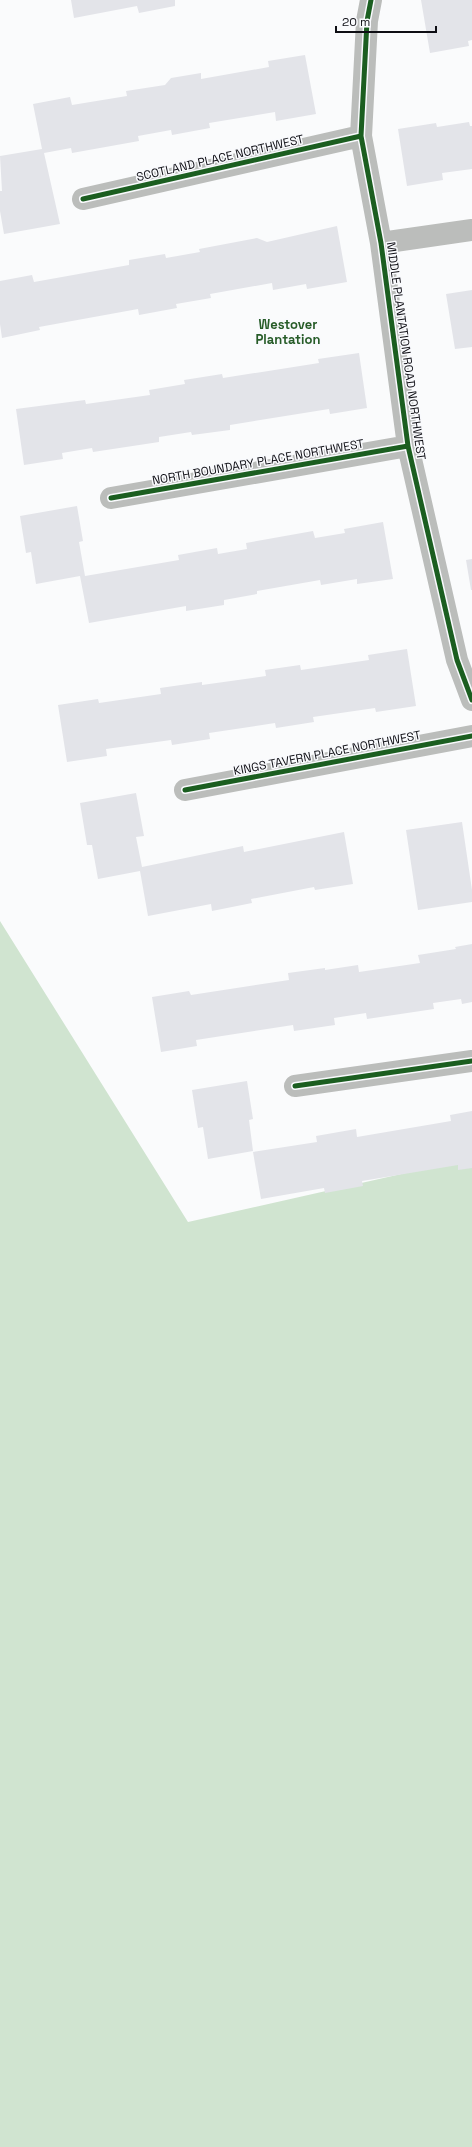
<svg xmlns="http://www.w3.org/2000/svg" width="472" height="2147" viewBox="0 0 472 2147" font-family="'Space Grotesk',sans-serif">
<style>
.green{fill:#d0e4d0}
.building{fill:#e3e4e9}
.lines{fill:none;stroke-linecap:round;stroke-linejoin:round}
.minor{stroke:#bbbdbb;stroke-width:22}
.cycleway-casing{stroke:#f9fafd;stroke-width:8}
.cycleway{stroke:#1b5e20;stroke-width:5}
.labels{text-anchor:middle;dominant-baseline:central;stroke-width:3;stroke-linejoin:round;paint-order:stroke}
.street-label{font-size:12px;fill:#0e0e14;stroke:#f9fafd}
.neighbourhood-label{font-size:13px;font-weight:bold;fill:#275c28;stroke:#f9fafd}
</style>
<rect width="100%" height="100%" fill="#fafbfc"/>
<path class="green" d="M0,921l188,301 284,-64v989h-472z"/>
<path class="building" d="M71,0h104v6l-36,7 -2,-7 -63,12z
M421,0h51v40l-4,1 1,5 -39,7z
M305,55l11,59 -40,7 -1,-9 -66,11 1,5 -38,7 -1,-5 -33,6 1,5 -67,12 -1,-5 -27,5 16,71 -56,10 -4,-23v-20h2l-2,-35 42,-7 -9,-45 37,-7 2,8 55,-9 -1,-5 39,-6 6,-7 30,-5v6l68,-12 -1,-6z
M469,122l1,4h2v43l-30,4 1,7 -36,6 -9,-57 38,-6 1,4z
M337,226l10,56 -40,7 -1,-5 -33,6 -1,-7 -62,11 1,4 -35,6 1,4 -38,7 -1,-6 -99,18 1,3 -38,8 -2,-14v-43l32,-6 2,7 95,-17v-5l36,-6 1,4 34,-6 -1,-3 58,-11 10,4z
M472,290v57l-17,2 -9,-55z
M359,353l8,55 -37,6 -1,-5 -99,16v5l-38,5 -1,-3 -32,5v5l-66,10 -1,-4 -30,5 1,6 -39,6 -8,-56 69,-9 1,4 64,-9 -1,-5 36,-6 -1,-4 38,-6 1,4 96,-15 -1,-4z
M77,506l6,35 -4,1 6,34 94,-16 -1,-5 39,-7 1,6 29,-5 -1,-6 67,-12 2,7 30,-5 -1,-4 39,-7 10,57 -36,5v-5l-36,6 -1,-5 -63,11v3l-33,6v5l-38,6v-5l-97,17 -9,-47 -44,8 -5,-32 -5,1 -6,-37z
M472,559v31h-1l-5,-30z
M407,649l9,57 -40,6 -1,-4 -62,9 1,5 -38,6 -1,-5 -66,10 1,6 -38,6 -1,-5 -65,9 1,7 -40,6 -9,-57 40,-6 1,4 62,-9 -1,-6 42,-6v3l64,-9 -1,-6 35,-5 1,5 68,-10 -1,-5z
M136,793l8,43 -8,1 6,30 101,-21 1,6 100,-20 9,52 -38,6 -1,-3 -63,12 1,4 -40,8 -1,-7 -63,12 -8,-45 -42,8 -6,-34h-5l-7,-42z
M462,822l10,68v12l-54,8 -12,-80z
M472,944v58l-10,2 -1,-5 -28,4 1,6 -67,10 -1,-6 -32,5 1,7 -41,6 -1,-6 -97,15 1,6 -36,6 -9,-55 37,-6 2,4 98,-15 -1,-7 37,-5v2l33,-5 1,7 61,-9 -2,-8 38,-6 -1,-2z
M247,1081l6,38 -4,1 4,31 -45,8 -5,-32 -5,1 -6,-38z
M472,1111v57l-14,2v-5l-96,16 1,5 -38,7 -1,-5 -63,11 -8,-47 64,-10 -1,-6 40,-7 1,8 94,-16 -1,-6z"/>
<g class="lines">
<path class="minor" d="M371,0l-4,21 -6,115 20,107 27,203 49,214 15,40
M83,199l278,-63
M381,243l91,-13
M111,498l297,-52
M185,790l287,-54
M295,1086l177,-25"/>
<g class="cycleway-casing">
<path id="cycleway" d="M371,0l-4,21 -6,115 20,107 27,203 49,214 15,40
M83,199l278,-63
M111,498l297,-52
M185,790l287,-54
M295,1086l177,-25"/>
</g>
<use href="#cycleway" class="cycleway"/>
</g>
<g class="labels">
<g class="street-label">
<text transform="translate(220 158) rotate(-13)">SCOTLAND PLACE NORTHWEST</text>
<text transform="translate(406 351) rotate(82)">MIDDLE PLANTATION ROAD NORTHWEST</text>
<text transform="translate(258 462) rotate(-10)">NORTH BOUNDARY PLACE NORTHWEST</text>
<text transform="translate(327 753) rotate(-11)">KINGS TAVERN PLACE NORTHWEST</text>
</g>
<g class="neighbourhood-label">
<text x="288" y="324">Westover<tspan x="288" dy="15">Plantation</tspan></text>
</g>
</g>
<path d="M336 26v6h100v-6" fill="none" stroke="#0e0e14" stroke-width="2"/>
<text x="342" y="26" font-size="12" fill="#0e0e14" stroke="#f9fafd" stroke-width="3" paint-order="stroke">20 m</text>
</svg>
